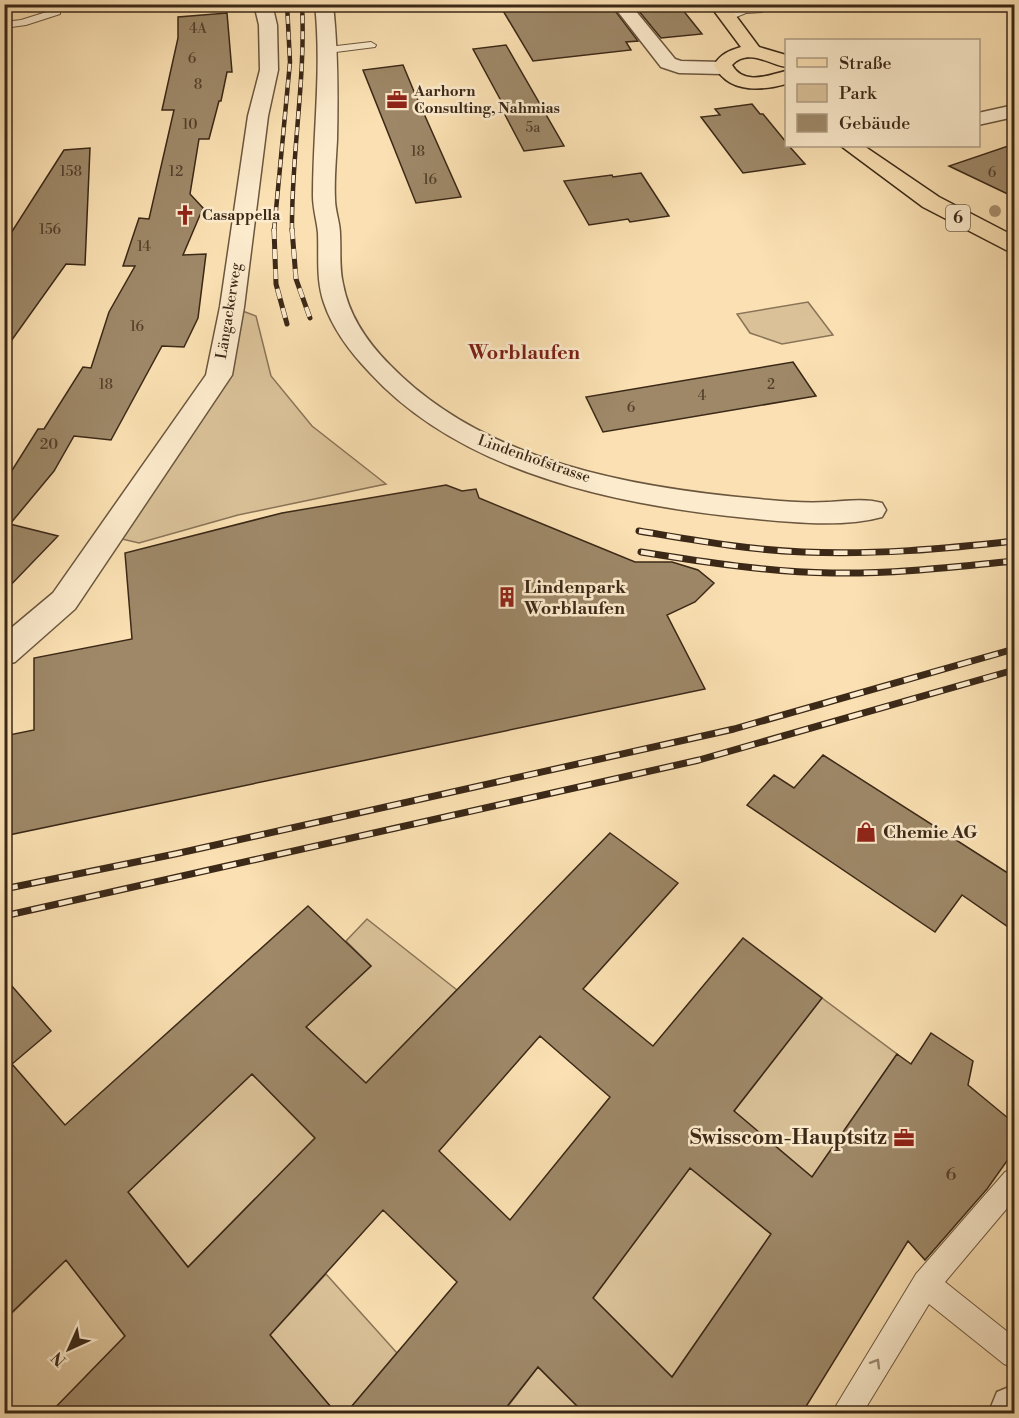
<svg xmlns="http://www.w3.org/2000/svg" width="1019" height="1418" viewBox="0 0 1019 1418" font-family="'Libre Bodoni',serif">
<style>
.green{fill:#dac198;stroke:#8a7458;stroke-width:1.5}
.building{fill:#9e8868;stroke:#3b2817;stroke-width:1.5;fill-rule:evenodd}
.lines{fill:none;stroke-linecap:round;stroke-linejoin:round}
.service-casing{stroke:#6b563e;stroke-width:2}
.minor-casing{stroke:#6b563e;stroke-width:3}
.primary-casing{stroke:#3b2817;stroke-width:3}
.service{fill:#fcebcd;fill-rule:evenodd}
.minor{fill:#fcebcd;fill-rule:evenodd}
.primary{fill:#fae0b2;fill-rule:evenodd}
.rail-far3-casing{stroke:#3b2817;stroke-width:4.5}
.rail-far2-casing{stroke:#3b2817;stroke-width:5}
.rail-far1-casing{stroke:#3b2817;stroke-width:7}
.rail-casing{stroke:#3b2817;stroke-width:8}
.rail-far3{stroke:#fcebcd;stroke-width:3;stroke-dasharray:8;stroke-linecap:butt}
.rail-far2{stroke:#fcebcd;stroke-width:4;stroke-dasharray:10;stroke-linecap:butt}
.rail-far1{stroke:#fcebcd;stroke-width:4.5;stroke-dasharray:14;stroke-linecap:butt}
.rail{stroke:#fcebcd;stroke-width:6;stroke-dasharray:17;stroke-linecap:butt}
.tree{fill:#a7906e}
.oneway{stroke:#9c8a72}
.labels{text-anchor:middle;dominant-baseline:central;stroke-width:5;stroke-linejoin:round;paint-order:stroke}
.far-number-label{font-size:14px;fill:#54402b}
.far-poi-label{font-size:15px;font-weight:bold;fill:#3b2817;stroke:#fcebcd;text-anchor:start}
.far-street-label{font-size:15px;fill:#3b2817;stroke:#fcebcd}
.number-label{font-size:15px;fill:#54402b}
.shield{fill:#fcebcd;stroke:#75624e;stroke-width:1.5}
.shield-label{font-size:16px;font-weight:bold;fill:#3b2817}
.poi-label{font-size:18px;font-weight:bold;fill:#3b2817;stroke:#fcebcd;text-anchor:start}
.near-number-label{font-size:18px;fill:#54402b}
.far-district-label{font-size:20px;font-weight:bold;fill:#7a1f14;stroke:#fcebcd}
.near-poi-label{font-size:21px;font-weight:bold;fill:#3b2817;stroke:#fcebcd;text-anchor:end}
</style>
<rect width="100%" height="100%" fill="#fae0b2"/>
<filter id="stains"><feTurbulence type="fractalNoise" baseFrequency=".00333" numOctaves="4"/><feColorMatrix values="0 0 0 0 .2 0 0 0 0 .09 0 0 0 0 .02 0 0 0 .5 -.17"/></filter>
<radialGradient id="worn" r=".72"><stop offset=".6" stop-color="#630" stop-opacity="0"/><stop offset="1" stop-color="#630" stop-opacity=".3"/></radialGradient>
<path class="green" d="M808,302l25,33 -51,9 -32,-11 -13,-19z
M232,307l24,9 15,60 41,50 74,58 -148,31 -99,28 -30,-7 110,-161z
M367,919l90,71 -91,93 -60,-56 65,-61 -25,-25z
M822,998l75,56 -85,123 -78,-66z
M252,1074l63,64 -127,129 -60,-75z
M690,1168l81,66 -99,143 -79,-79z
M66,1260l59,76 -75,77 -45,1v-94z
M326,1274l71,79 -51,60h-10l-66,-78z
M538,1367l46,46 -82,1z"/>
<path class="building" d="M499,4h39l2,3 70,-3 28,37 -12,1 5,8 -98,11z
M633,4h45l24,30 -41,4z
M227,13l5,59h-5l-6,29h-2l-10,38h-10l-9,55 13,14 -20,47 23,-1 -8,64 -14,29 -22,-1 -51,94 -37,-4 -20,35 -44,53 48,12 -54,56v-109l34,-54h6l39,-62 8,1 18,-56 26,-46h-12l16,-48 10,1 25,-109h-12l16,-72v-21z
M506,45l58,101 -40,5 -21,-40 3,-1 -33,-61z
M403,65l10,24 48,108 -45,6 -53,-133z
M752,104l8,10h3l23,28v4h3l16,18 -62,9 -42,-56 19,-2 -5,-6z
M1014,144v53l-65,-31z
M90,148l-5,117 -19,-1 -62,87v-107l60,-94z
M641,173l28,43 -39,6 -2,-3 -39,6 -25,-44 48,-6 1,2z
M793,362l23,34 -213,36 -17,-35z
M446,485l16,6 14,-2 3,9 156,64h37l26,8 16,13 -19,19 -28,13 38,74 -701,147v-100l30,-6v-72l98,-19 -7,-86 157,-40z
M823,755l191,122v54l-52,-36 -27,37 -188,-127 27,-30 20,13z
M610,833l68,50 -95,106 70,57 90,-108 79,60 -88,113 78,66 85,-123 14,10 20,-31 42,28 -5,24 46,38v28l-27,38 -62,71 -17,-19 -106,172h-218l-46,-46 -36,46h-156l111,-131 -74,-72 -113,125 66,78h-286l75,-77 -59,-76 -62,60v-343l47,54 -39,33 53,61 243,-219 63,60 -65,61 60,56zM540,1036l70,61 -100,123 -71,-69zM252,1074l63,64 -127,129 -60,-75zM690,1168l81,66 -99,143 -79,-79z"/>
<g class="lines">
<g class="service-casing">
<path id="service" d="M755,4h10l2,5 -5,3 -16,1 -17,7 -5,-3 16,-9 16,-2z
M56,9l4,1v4l-34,11 -22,3v-6l17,-2z
M371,42l5,3 -1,2 -47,6 -5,-3 5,-3z
M1014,1168v32l-69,82 69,55v31l-10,-4 -75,-60 -67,110h-31l85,-140 89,-102z"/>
</g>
<g class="minor-casing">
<path id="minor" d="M254,4h18l5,21 1,45 -10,46 -24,191 -12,68 -157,234 -60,53 -11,3v-31l49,-41 153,-218 14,-68 28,-191 12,-46 -1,-45z
M315,4h18c5,46 5,91 4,136 -1,20 -3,39 -2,59 0,12 5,23 5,35 1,17 -1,34 3,50 6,32 24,58 47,81 96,99 248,124 379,135 20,2 40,3 59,2 18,-1 37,-4 54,1l4,7 -4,7c-39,11 -95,5 -135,1 -131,-13 -285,-45 -377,-145 -19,-20 -37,-43 -46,-70 -8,-23 -5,-46 -6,-70 -1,-12 -5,-24 -5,-37 0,-64 9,-127 2,-192z
M612,4h18l45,55 6,2 42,1 7,2 2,4 -2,4 -7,2 -44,-1 -18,-6z
M1014,105v12l-36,8v-12z
M1014,1385v29h-26l9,-22z"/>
</g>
<g class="primary-casing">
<path id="primary" d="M709,4h18l32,43 27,8v12c-17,-3 -38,-19 -54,-2 12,21 37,10 54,6v13c-26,7 -58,9 -72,-19 7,-11 14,-14 27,-18z
M841,146h23l75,51 75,39v16l-8,-2 -83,-43z"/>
</g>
<use href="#service" class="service"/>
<use href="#minor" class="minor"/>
<use href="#primary" class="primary"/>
<g class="rail-far3-casing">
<path id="rail-far3" d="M274,231l16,-169 -3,-58
M292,231c-1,-76 14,-151 10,-227"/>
</g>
<g class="rail-far2-casing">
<path id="rail-far2" d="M274,229l2,55 11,40
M292,229l4,50 14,39"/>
</g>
<g class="rail-far1-casing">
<path id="rail-far1" d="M639,531c55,9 109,19 164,21 71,3 141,-3 211,-11
M641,552c63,10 127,20 191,21 61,1 121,-6 182,-12
M4,889l171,-35 559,-125 280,-80
M4,916l695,-156 315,-90"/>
</g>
<g class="rail-casing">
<path id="rail" d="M4,916l4,-1"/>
</g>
<use href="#rail-far3" class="rail-far3"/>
<use href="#rail-far2" class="rail-far2"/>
<use href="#rail-far1" class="rail-far1"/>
<use href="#rail" class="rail"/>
</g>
<circle class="tree" cx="995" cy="211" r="6"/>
<defs><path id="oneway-chevron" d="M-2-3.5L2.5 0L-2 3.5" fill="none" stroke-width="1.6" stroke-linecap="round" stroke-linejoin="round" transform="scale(1.5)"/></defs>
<use class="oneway" href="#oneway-chevron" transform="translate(876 1363) rotate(-59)"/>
<defs>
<g id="office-bare" transform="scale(1.62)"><path d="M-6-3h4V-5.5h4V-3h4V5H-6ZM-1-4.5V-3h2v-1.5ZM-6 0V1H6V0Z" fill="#8f2418" stroke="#fcebcd" stroke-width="2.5" paint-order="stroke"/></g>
<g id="church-bare" transform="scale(1.62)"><path d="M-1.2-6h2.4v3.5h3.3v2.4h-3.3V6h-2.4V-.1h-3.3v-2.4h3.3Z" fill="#8f2418" stroke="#fcebcd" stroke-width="2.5" paint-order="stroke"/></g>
<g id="building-bare" transform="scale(1.62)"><path d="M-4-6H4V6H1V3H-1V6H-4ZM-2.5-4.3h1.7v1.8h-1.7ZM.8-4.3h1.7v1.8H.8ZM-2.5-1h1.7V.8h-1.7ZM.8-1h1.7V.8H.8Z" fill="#8f2418" stroke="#fcebcd" stroke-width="2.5" paint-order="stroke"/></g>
<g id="shop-bare" transform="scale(1.62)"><path d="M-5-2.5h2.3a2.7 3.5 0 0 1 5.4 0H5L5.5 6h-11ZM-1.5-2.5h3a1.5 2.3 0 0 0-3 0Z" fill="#8f2418" stroke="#fcebcd" stroke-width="2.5" paint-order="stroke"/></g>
</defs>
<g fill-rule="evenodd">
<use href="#office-bare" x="397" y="100"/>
<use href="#church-bare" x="185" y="215"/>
<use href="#building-bare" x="507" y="597"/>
<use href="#shop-bare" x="866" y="832"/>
<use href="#office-bare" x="904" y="1138"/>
</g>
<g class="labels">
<g class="far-number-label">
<text x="198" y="29">4A</text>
<text x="192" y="59">6</text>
<text x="198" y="85">8</text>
<text x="190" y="125">10</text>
<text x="533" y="128">5a</text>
<text x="418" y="152">18</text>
<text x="71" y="172">158</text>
<text x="176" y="172">12</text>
<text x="992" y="173">6</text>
<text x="430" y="180">16</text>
<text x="50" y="230">156</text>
<text x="144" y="247">14</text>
<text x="137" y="327">16</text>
<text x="106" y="385">18</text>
<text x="771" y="385">2</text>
<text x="702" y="396">4</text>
<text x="631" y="408">6</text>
</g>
<g class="far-poi-label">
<text x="414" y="91">Aarhorn<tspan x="414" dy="17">Consulting, Nahmias</tspan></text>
<text x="202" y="215">Casappella</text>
</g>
<g class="far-street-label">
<text transform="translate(229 311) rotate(-81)">Längackerweg</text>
<text transform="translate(534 459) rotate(19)">Lindenhofstrasse</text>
</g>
<g class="number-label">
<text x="49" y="444">20</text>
</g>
<rect class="shield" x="946" y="205" width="24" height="26" rx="4.5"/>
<g class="shield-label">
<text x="958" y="218">6</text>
</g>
<g class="poi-label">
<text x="524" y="587">Lindenpark<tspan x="524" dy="21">Worblaufen</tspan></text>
<text x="883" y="832">Chemie AG</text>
</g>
<g class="near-number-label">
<text x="951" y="1174">6</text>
</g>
<g class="far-district-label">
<text x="524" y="353">Worblaufen</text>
</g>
<g class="near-poi-label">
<text x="887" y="1138">Swisscom-Hauptsitz</text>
</g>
</g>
<rect width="1019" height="1418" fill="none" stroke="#fae0b2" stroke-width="24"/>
<rect x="6" y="6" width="1007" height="1406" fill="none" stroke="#3b2817" stroke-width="3"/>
<rect x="12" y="12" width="995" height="1394" fill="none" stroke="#3b2817" stroke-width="1.5"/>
<rect x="785" y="39" width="195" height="108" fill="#fcebcd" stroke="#af9d84" stroke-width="1.5"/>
<rect x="797" y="58" width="30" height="9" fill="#fae0b2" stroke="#af9d84" stroke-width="1.5"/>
<text x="839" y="69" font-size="18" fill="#3b2817">Straße</text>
<rect x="797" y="84" width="30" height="18" fill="#dac198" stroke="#af9d84" stroke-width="1.5"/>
<text x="839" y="99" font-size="18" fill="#3b2817">Park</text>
<rect x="797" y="114" width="30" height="18" fill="#9e8868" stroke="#af9d84" stroke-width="1.5"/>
<text x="839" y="129" font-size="18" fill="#3b2817">Gebäude</text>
<g transform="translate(69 1349) rotate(225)" stroke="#fcebcd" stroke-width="4.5" paint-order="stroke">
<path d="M0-4.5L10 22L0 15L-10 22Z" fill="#3b2817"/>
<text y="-9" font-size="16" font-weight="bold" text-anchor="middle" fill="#3b2817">N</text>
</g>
<rect width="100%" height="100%" filter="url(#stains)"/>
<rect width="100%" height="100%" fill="url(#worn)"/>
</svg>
